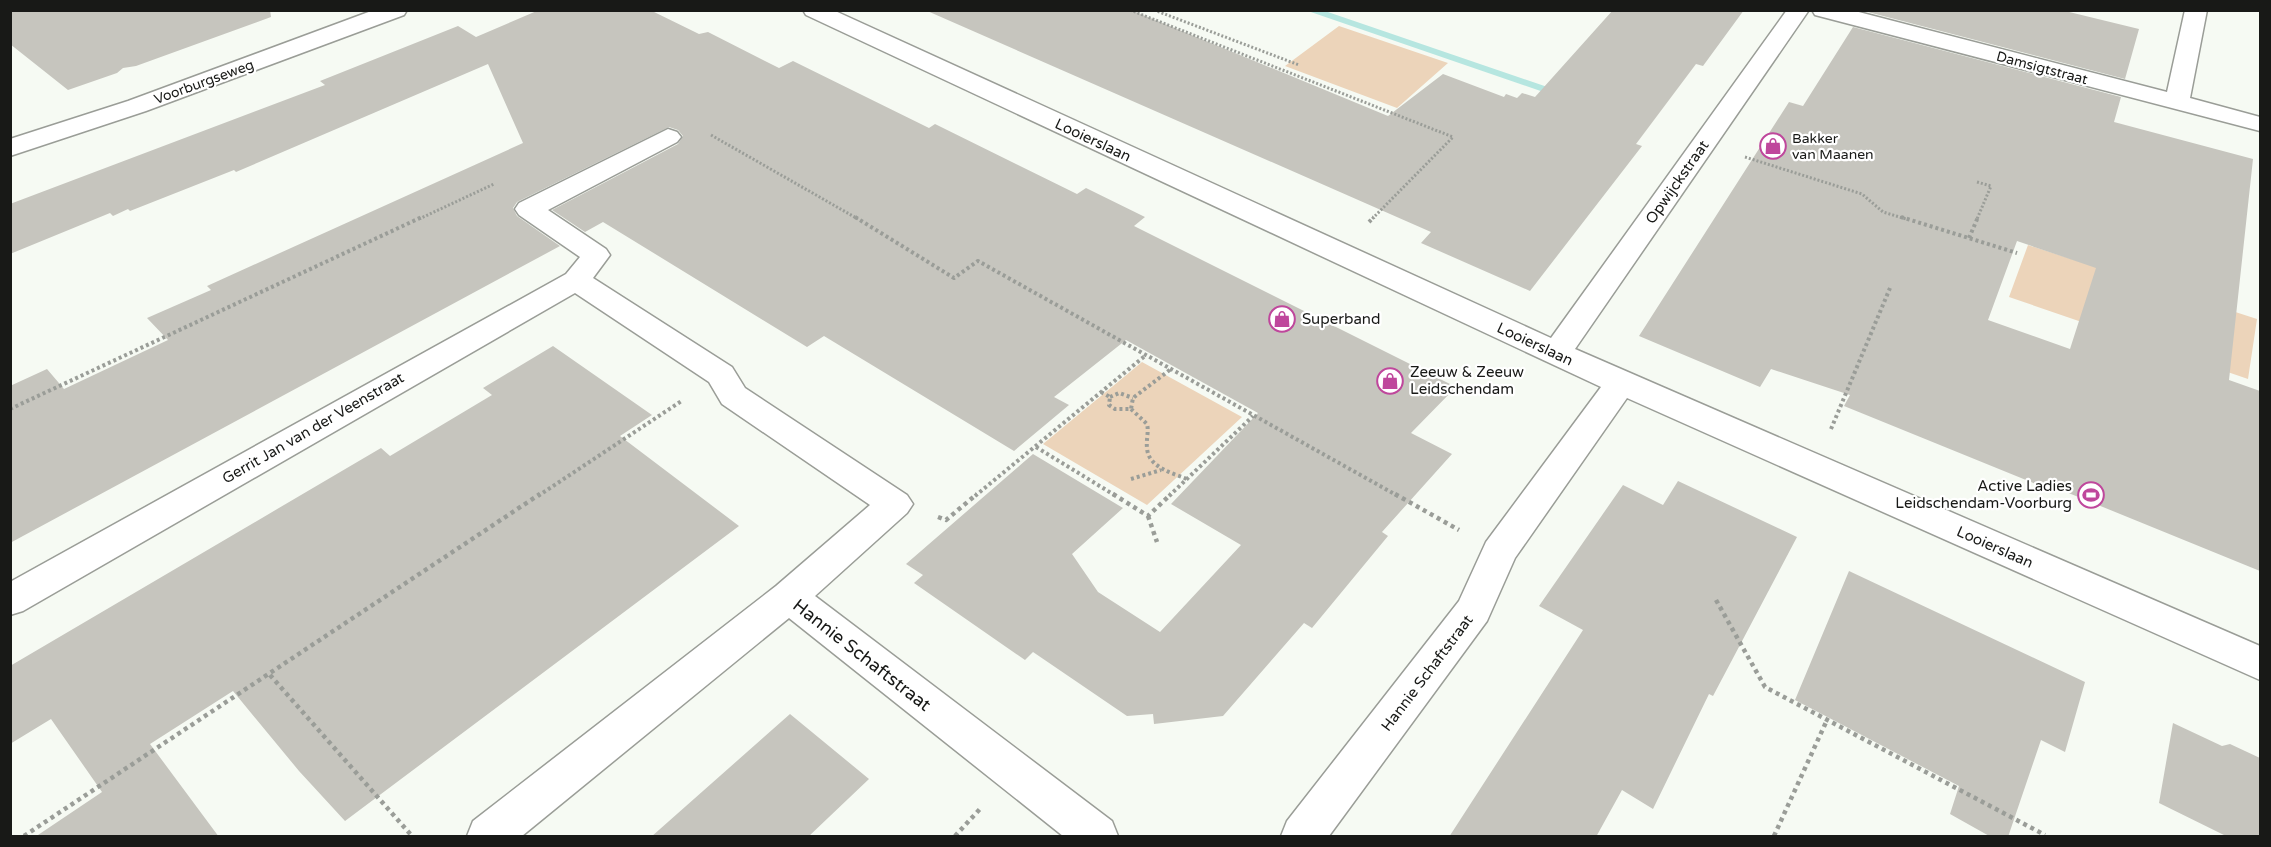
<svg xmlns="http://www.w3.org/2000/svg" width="2271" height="847" viewBox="0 0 2271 847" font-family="'Varela Round',sans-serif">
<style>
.green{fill:#ecd4ba}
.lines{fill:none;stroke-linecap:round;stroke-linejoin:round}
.stream{fill:#b6e6e0;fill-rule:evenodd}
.building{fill:#c6c5be;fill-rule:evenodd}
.minor-casing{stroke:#9a9d97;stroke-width:3}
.tertiary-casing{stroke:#9a9d97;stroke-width:3}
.path-far2{stroke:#9a9d98;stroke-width:3;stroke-dasharray:2 2;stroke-linecap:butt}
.path-far1{stroke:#9a9d98;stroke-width:4;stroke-dasharray:3 3;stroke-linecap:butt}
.path{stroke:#9a9d98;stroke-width:4.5;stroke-dasharray:4 4;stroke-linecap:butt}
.minor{fill:#fff;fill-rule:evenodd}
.tertiary{fill:#fff;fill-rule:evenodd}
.labels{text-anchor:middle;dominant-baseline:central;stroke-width:4.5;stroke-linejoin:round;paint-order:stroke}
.far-street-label{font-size:14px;fill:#181917;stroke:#fff}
.far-poi-label{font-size:14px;fill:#181917;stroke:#fff;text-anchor:start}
.street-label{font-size:15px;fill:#181917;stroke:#fff}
.poi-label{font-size:15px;fill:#181917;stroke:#fff;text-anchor:start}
.near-street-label{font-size:18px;fill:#181917;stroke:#fff}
</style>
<rect width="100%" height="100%" fill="#f6faf3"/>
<path class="green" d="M1339,26l109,37 -51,45 -112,-42z
M2028,245l229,74 -9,60 -239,-82z
M1142,362l100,55 -95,88 -104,-61z"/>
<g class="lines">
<path class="stream" d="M1305,10h17l246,84 -10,3z"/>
</g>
<path class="building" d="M10,10h260l1,7 -135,49 -13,2 -6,5 -49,17 -58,-46z
M539,10h111l49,24 9,-2 71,36 14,-7 136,67 6,-4 142,70 9,-6 59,29 -11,9 322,161 -45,46 41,21 -70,78 6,4 -76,92 -8,-5 -81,93 -69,8 -1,-10 -26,2 -94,-64 -8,8 -111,-77 9,-8 -17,-11 127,-110 90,54 -51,46 26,38 62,40 81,-87 -70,-41 87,-91 -132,-73 -72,57 15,8 -55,46 -190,-115 -17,11 -204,-125 -18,10 -33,-22 126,-66 5,-8 -5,-6 -9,-3 -152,75 -4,6 4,8 43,30 -550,297v-157l37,-17 17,20 104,-49 -21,-22 64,-28 -4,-4 316,-143 -35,-79 -252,108 -2,-2 -104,41 -2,-2 -15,7 -3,-3 -100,41v-50l315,-119 -5,-4 138,-55 18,11z
M925,10h206l257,106 55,-42 61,23 2,-3 11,4 5,-5 13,4 78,-87h131l-41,56 -7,-2 -60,80 6,2 -112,145 -109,-48 10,-11z
M2061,10l78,19 -14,50 -261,-68z
M1853,27l268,70 -7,25 139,37 -24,221 31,11v180l-216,-88 -1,4 -199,-81 6,-11 -79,-26 -11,18 -121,-51 150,-234 14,4zM2017,241l79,27 -26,81 -82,-29z
M553,346l99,69 -32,21 119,90 -394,295 -46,-50 -66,-80 -83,53 69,93h-184l67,-45 -51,-73 -41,25v-78l371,-218 9,8 102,-61 -9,-7z
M1678,481l119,56 -84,159 -4,-2 -56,115 -31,-19 -26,47h-147l134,-207 -44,-24 84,-121 40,20z
M1849,571l236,111 -20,70 -24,-12 -33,97h-17l-41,-23 9,-28 -164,-86z
M790,714l79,65 -61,58h-157z
M2173,723l49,23 8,-2 30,14v79h-32l-69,-34z"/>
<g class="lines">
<g class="minor-casing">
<path id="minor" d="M803,10h30l718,328 236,-328h22l-234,339 685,297v34l-633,-282 -112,160 -28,63 -158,215h-48l6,-15 172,-220 27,-59 115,-155 -795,-372z
M1812,10h39l316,82 18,-82h22l-17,88 70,19v14l-445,-116z
M668,129l9,3 4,5 -4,5 -129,68 58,39 4,6 -17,23 139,89 13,21 162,107 6,9 -6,9 -92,83 297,225 6,15h-55l-274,-218 -267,218h-55l6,-15 303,-235 94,-81 -148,-101 -13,-22 -134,-89 -552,318 -13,4v-33l556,-308 14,-17 -61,-42 -4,-6 4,-6z"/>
</g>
<g class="tertiary-casing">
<path id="tertiary" d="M374,10h33l-3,5 -258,96 -136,45v-17l118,-38z"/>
</g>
<path class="path-far2" d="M1130,10l323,127 -81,82
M1154,10l145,55
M711,135l147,84
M1745,157l117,37 21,18 23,7
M1977,182l14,4 -14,33
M419,219l75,-35"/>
<path class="path-far1" d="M855,217l99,61 24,-17 420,235
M1901,217l116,36
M1369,222l5,-5
M1969,238l9,-21
M1101,392l9,5 -1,8 6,4h16l2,-11 38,-29
M1110,397l9,-4 14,5
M10,409l412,-192
M1131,409l16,15c2,8 -1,15 0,24 1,19 25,25 40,31
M1831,429l59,-141
M1036,447l80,49
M1131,479l30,-9
M538,496l145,-96
M975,496l171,-141
M1169,496l84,-80"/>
<path class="path" d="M1113,494l35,22 23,-22
M1395,494l64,36
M1148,516l9,26
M938,517l8,3 31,-26
M1716,600l49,87 280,148
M270,675l142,161
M24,836l516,-342
M955,836l25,-27
M1774,836l53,-116"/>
<use href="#minor" class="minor"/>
<use href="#tertiary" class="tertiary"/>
</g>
<defs>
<g id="shop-ring" transform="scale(1.35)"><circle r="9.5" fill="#fff" stroke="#bf479c" stroke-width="1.5"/><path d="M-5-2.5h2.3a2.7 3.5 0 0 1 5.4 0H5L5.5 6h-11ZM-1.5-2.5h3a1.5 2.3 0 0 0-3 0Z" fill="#bf479c"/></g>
<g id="stadium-ring" transform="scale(1.35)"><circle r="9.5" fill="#fff" stroke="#bf479c" stroke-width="1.5"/><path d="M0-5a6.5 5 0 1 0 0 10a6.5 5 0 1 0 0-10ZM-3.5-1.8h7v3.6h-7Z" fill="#bf479c"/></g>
</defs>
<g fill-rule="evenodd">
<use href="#shop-ring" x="1773" y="146"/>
<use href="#shop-ring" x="1282" y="319"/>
<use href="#shop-ring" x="1390" y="381"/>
<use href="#stadium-ring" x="2091" y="495"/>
</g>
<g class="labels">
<g class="far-street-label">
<text transform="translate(2042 68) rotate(15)">Damsigtstraat</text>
<text transform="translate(204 82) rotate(-20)">Voorburgseweg</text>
</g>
<g class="far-poi-label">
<text x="1792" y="138">Bakker<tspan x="1792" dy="16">van Maanen</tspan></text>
</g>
<g class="street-label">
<text transform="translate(1093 140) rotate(25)">Looierslaan</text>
<text transform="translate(1677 182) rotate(-55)">Opwijckstraat</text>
<text transform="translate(1535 344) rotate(25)">Looierslaan</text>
<text transform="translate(313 428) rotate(-30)">Gerrit Jan van der Veenstraat</text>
<text transform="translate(1995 547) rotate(24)">Looierslaan</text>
<text transform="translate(1427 673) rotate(-53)">Hannie Schaftstraat</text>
</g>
<g class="poi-label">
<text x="1302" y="319">Superband</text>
<text x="1410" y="372">Zeeuw &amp; Zeeuw<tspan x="1410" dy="17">Leidschendam</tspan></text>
<text x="2072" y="486" text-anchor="end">Active Ladies<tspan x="2072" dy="17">Leidschendam-Voorburg</tspan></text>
</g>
<g class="near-street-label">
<text transform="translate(862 655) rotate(38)">Hannie Schaftstraat</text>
</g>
</g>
<rect width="2271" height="847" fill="none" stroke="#181917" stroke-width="24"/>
</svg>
